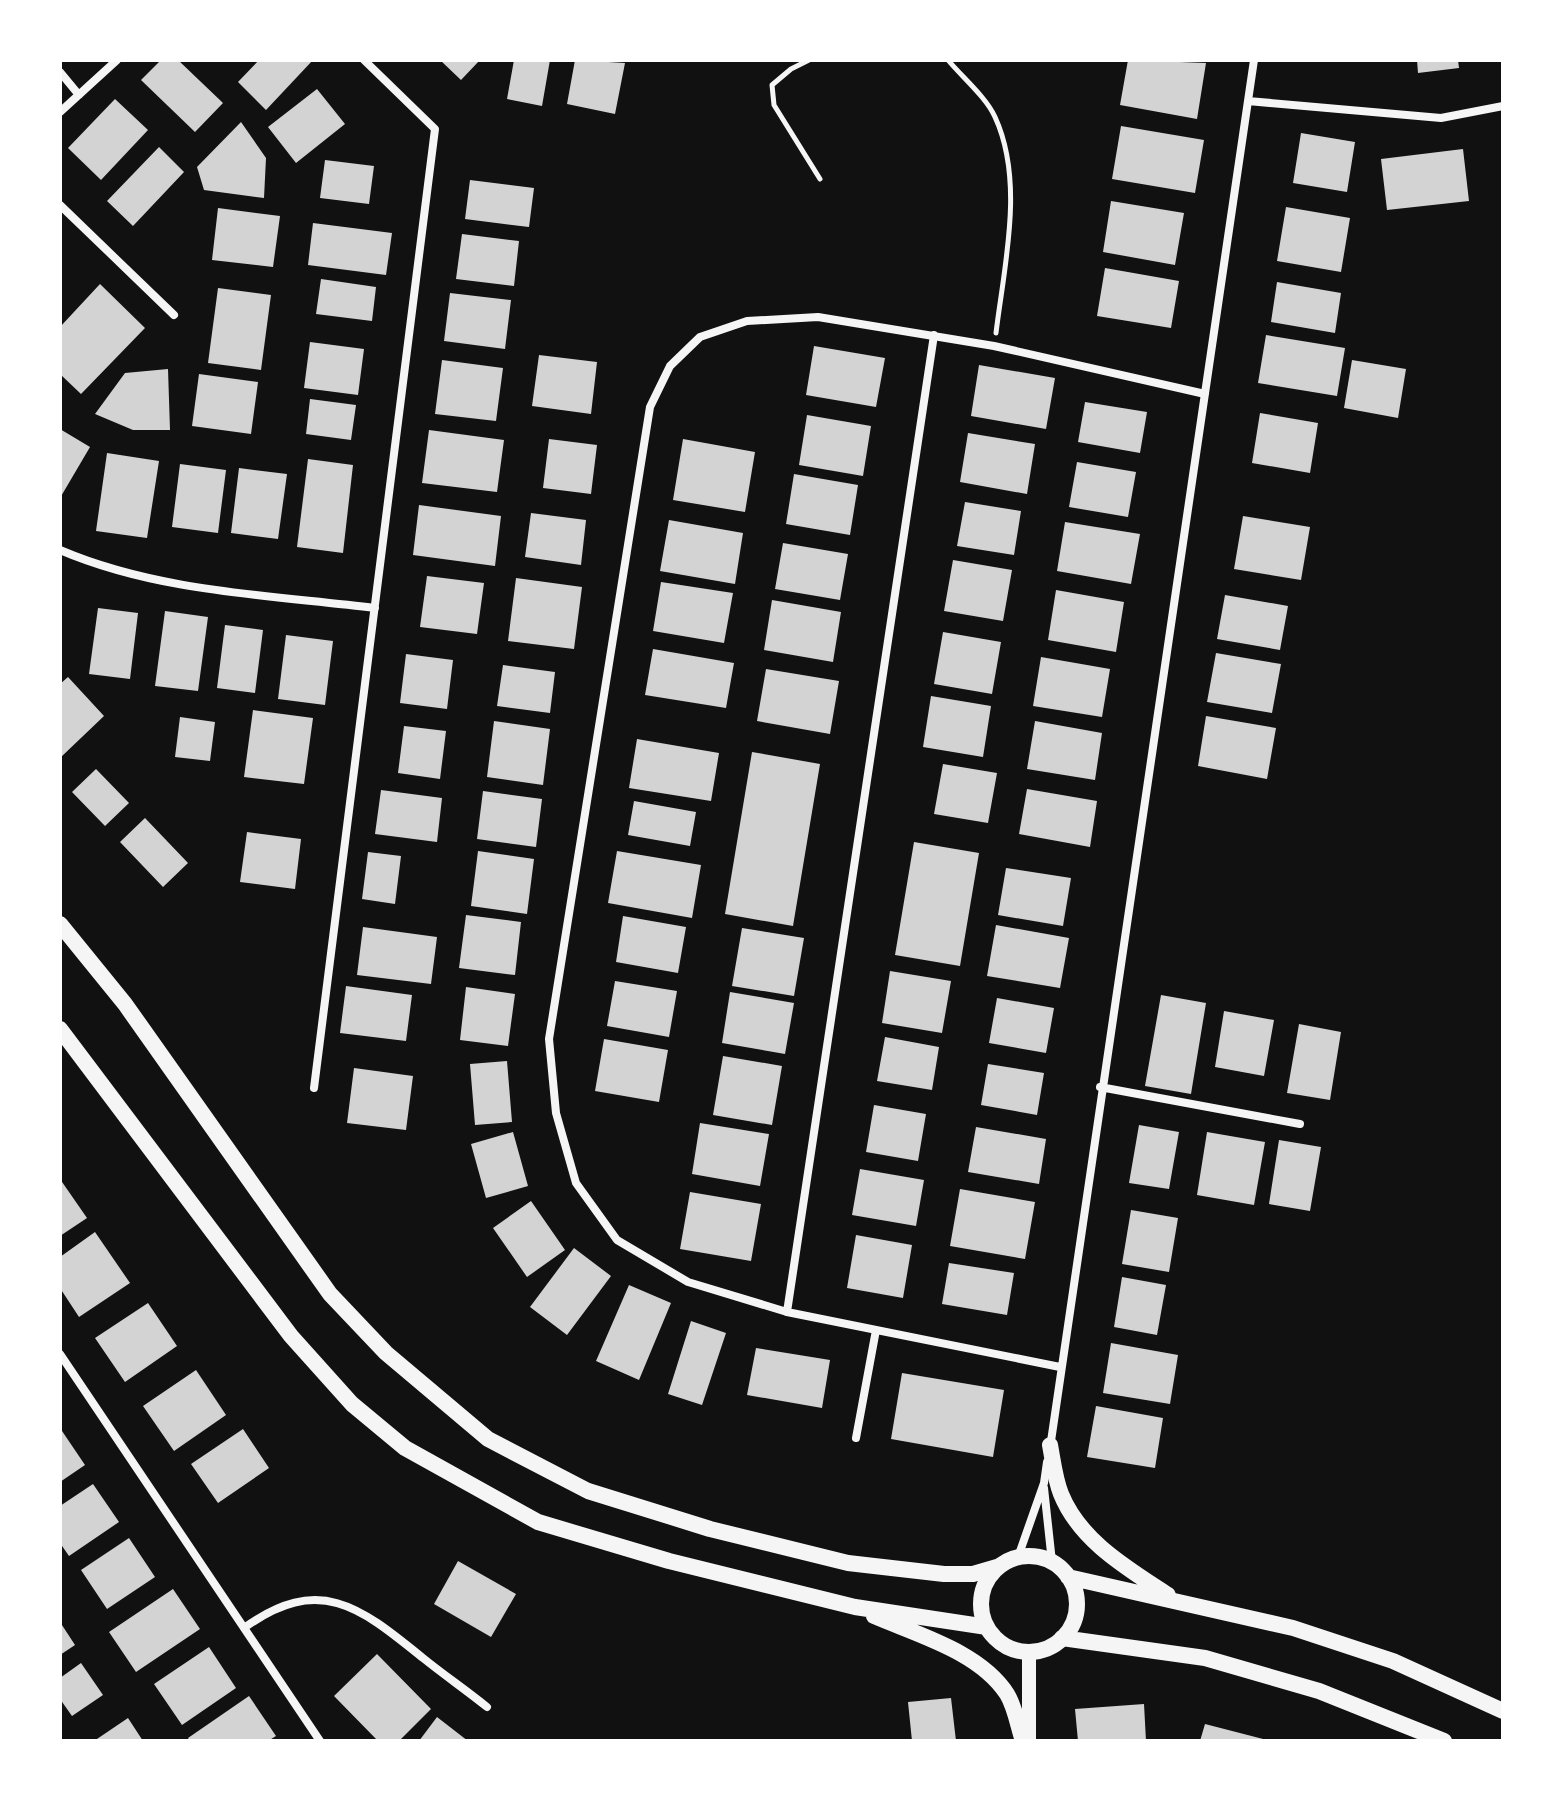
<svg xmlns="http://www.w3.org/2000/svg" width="1563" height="1801" viewBox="0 0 1563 1801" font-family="Georgia,serif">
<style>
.building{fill:#d3d3d3}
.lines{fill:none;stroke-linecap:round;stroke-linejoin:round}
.path{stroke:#f5f5f5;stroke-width:5}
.minor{stroke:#f5f5f5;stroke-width:8}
.tertiary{stroke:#f5f5f5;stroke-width:14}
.secondary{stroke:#f5f5f5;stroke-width:16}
</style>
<rect width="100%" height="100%" fill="#111"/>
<path class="building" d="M161,60h17l45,43 -28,29 -54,-52z
M259,60h54l-47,50 -28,-28z
M440,60h40l-19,20z
M514,60h36l-8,46 -35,-7z
M575,60l50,3 -10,51 -48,-10z
M1128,60l78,3 -9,56 -77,-14z
M1417,60h41l1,8 -41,5z
M317,89l28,35 -49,39 -28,-36z
M115,99l33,31 -47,50 -33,-32z
M241,122l25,36 -2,40 -60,-8 -7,-23z
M1121,126l83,14 -9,53 -83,-14z
M1301,133l54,9 -8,50 -54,-9z
M159,147l25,25 -51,54 -26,-25z
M1463,149l6,52 -82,9 -6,-51z
M325,160l49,6 -5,38 -49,-6z
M470,180l64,8 -5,39 -64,-8z
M1111,201l73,12 -9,52 -72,-13z
M1286,207l64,11 -9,54 -64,-11z
M218,208l62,8 -7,51 -61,-7z
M313,223l79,10 -6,42 -78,-10z
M462,234l57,7 -5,45 -58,-7z
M1105,268l74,13 -8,47 -74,-12z
M321,279l55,8 -4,34 -56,-7z
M1277,282l64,11 -6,40 -64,-11z
M100,284l45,44 -64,66 -21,-20v-47z
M218,288l53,7 -10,75 -53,-7z
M450,293l61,7 -6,49 -61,-8z
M1266,335l79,13 -8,48 -79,-13z
M310,342l54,7 -6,46 -54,-7z
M814,346l71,12 -9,49 -70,-12z
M539,355l58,7 -6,52 -59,-8z
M442,360l61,8 -7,53 -61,-7z
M1352,360l54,9 -8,49 -54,-10z
M979,365l76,13 -9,51 -75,-13z
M168,369l2,61h-37l-38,-16 30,-41z
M199,374l59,8 -7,52 -59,-8z
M310,399l46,6 -5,35 -45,-6z
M1085,402l62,10 -7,41 -62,-11z
M1260,413l58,10 -8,50 -58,-10z
M807,415l64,11 -8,50 -64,-11z
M60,429l30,18 -30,51z
M429,430l75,10 -7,52 -75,-9z
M968,433l67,11 -8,50 -67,-12z
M549,439l48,6 -6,49 -48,-6z
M683,439l72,13 -10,60 -72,-12z
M107,453l52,8 -12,77 -51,-7z
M308,459l45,6 -10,88 -46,-6z
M1077,462l59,10 -8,45 -59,-10z
M180,464l46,6 -8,63 -46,-6z
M239,468l48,6 -9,65 -47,-6z
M794,474l64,11 -8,50 -64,-11z
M965,502l56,9 -7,44 -57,-9z
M419,505l82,11 -6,50 -82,-11z
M531,513l55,7 -5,45 -56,-8z
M1243,516l67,11 -9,53 -67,-11z
M669,520l74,13 -8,51 -75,-13z
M1065,522l75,12 -9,50 -74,-13z
M783,543l65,11 -8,46 -65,-11z
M953,560l59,10 -9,51 -59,-10z
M427,576l57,7 -7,51 -57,-7z
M516,578l66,9 -8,62 -66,-8z
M661,582l72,11 -9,50 -71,-12z
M1056,590l68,12 -8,50 -68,-12z
M1225,595l63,11 -8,44 -63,-11z
M772,600l69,12 -8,50 -69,-12z
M98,608l40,5 -8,66 -41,-5z
M165,611l43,6 -10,74 -43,-5z
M225,625l38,5 -8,63 -38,-5z
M943,632l58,10 -9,52 -58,-10z
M286,635l47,6 -8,64 -47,-6z
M653,649l81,14 -8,45 -81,-13z
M1216,653l65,11 -9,49 -65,-11z
M406,654l47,6 -6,49 -47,-6z
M1041,657l69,12 -8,48 -69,-11z
M503,665l52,7 -5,41 -53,-7z
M766,669l73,12 -9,53 -73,-13z
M68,677l36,39 -44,42v-74z
M931,696l60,10 -8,51 -60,-10z
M253,710l60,8 -9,66 -60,-7z
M1206,716l70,12 -9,51 -69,-13z
M180,717l35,5 -5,39 -35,-4z
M494,721l56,8 -7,56 -56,-8z
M1035,721l67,12 -7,47 -68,-11z
M404,726l42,5 -6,48 -42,-6z
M637,739l82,14 -8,48 -82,-13z
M752,752l68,12 -27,162 -68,-12z
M943,764l54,9 -9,50 -54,-9z
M96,769l33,34 -24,23 -33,-34z
M1027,789l70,12 -7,46 -71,-13z
M381,790l61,8 -5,44 -62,-8z
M483,791l59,8 -6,48 -59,-8z
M634,801l62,11 -6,34 -62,-11z
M145,818l43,45 -25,24 -43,-45z
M247,832l54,7 -6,50 -55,-7z
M914,842l65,11 -19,113 -65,-11z
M478,851l56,8 -7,55 -56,-8z
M617,851l84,14 -9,53 -84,-15z
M368,852l33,4 -6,48 -33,-5z
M1006,868l65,10 -8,48 -65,-11z
M466,915l55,7 -6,53 -56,-7z
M623,916l63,11 -8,46 -62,-11z
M996,925l73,13 -9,50 -73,-12z
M363,927l74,10 -6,47 -74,-9z
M742,928l62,10 -10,58 -62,-10z
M890,971l61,10 -9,52 -60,-10z
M615,981l62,10 -8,46 -62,-11z
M346,986l66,9 -6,46 -66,-8z
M466,987l49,7 -7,52 -48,-6z
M730,992l64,11 -9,51 -63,-11z
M1161,995l45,8 -15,91 -46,-8z
M997,998l57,10 -8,45 -57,-10z
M1224,1011l50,9 -10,56 -49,-9z
M1299,1024l42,8 -11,68 -43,-7z
M885,1037l54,10 -7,43 -55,-9z
M604,1039l64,11 -9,52 -64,-11z
M723,1056l59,10 -10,59 -59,-10z
M507,1061l5,61 -37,3 -5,-61z
M988,1064l56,9 -7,42 -56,-10z
M354,1068l59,8 -7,54 -59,-7z
M874,1105l52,9 -8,47 -52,-9z
M700,1123l69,11 -9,52 -68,-12z
M1139,1125l40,7 -10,57 -40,-6z
M976,1127l70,12 -7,45 -71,-12z
M513,1132l15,54 -42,12 -15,-54z
M1207,1132l58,10 -11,63 -57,-10z
M1279,1140l42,7 -11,64 -41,-7z
M860,1169l64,11 -8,46 -64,-11z
M60,1179l27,39 -27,18z
M960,1189l75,13 -10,57 -75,-13z
M690,1192l71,12 -10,57 -71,-12z
M531,1201l34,49 -38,27 -34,-49z
M1131,1210l47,8 -9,54 -47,-8z
M95,1232l35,51 -51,34 -19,-29v-31z
M856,1235l56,10 -9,53 -56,-10z
M574,1248l37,28 -44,59 -37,-28z
M949,1263l65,10 -7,42 -65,-11z
M1122,1277l44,8 -9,50 -43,-8z
M629,1285l42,18 -32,77 -43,-19z
M148,1303l29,43 -52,36 -30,-44z
M691,1321l35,12 -24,72 -34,-11z
M1111,1343l67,12 -8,49 -67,-11z
M756,1348l74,12 -8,48 -75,-13z
M196,1370l30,45 -52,36 -31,-45z
M902,1373l102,17 -11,67 -102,-18z
M1096,1406l67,12 -8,50 -68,-11z
M60,1428l25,37 -25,17z
M243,1429l26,39 -51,35 -27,-39z
M93,1484l26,38 -50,34 -9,-13v-37z
M129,1538l26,39 -48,32 -26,-39z
M458,1561l58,33 -25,43 -57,-33z
M173,1589l27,40 -64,43 -27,-40z
M60,1622l15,23 -15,10z
M209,1647l27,41 -54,37 -28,-41z
M377,1654l54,55 -32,32h-21l-44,-45z
M81,1663l22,32 -31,21 -12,-17v-21z
M249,1696l27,40 -8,5h-78l-2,-3z
M951,1698l5,43h-44l-4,-39z
M1144,1704l2,37h-68l-3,-32z
M437,1717l31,24h-49z
M128,1718l15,23h-49z
M1205,1724l62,16v1h-67z"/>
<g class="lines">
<path class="path" d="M809,60l-18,9 -19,16 2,20 46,74
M948,60c14,17 38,37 47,57 30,65 9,149 1,216"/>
<path class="minor" d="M60,72l19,23
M1248,101l193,17 62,-12
M60,112l57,-52
M60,205l114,110
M60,550c98,42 209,45 315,58
M1100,1087l200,37
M314,1088l121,-959 -71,-69
M787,1312l147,-977
M60,1354l260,387
M1060,1367l-273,-55 -99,-30 -71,-42 -41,-57 -20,-70 -7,-74 101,-632 20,-41 30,-29 47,-16 71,-4 176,29 211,48
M856,1438l20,-108
M1050,1448l204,-1388
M1044,1488l8,74
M1018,1557l26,-74 3,-21
M244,1628c76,-55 117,-20 179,30 21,17 43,32 64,49"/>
<path class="tertiary" d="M1029,1652v89"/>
<path class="secondary" d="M60,924l65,80 205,290 56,59 102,86 100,52 122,38 138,34 96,11h29l24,-7
M60,1029l231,307 61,68 53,44 133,74 131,39 186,46 132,20
M1050,1445c3,16 5,34 11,49 19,47 66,74 107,101
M981 1604a48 48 0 1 1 96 0a48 48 0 1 1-96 0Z
M1068,1577l225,51 100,33 110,50
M874,1616c44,19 106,36 133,78 8,13 11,32 16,47
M1062,1638l143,20 114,33 125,50"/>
</g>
<rect width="1563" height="1801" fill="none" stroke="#ffffff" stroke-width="124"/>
</svg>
